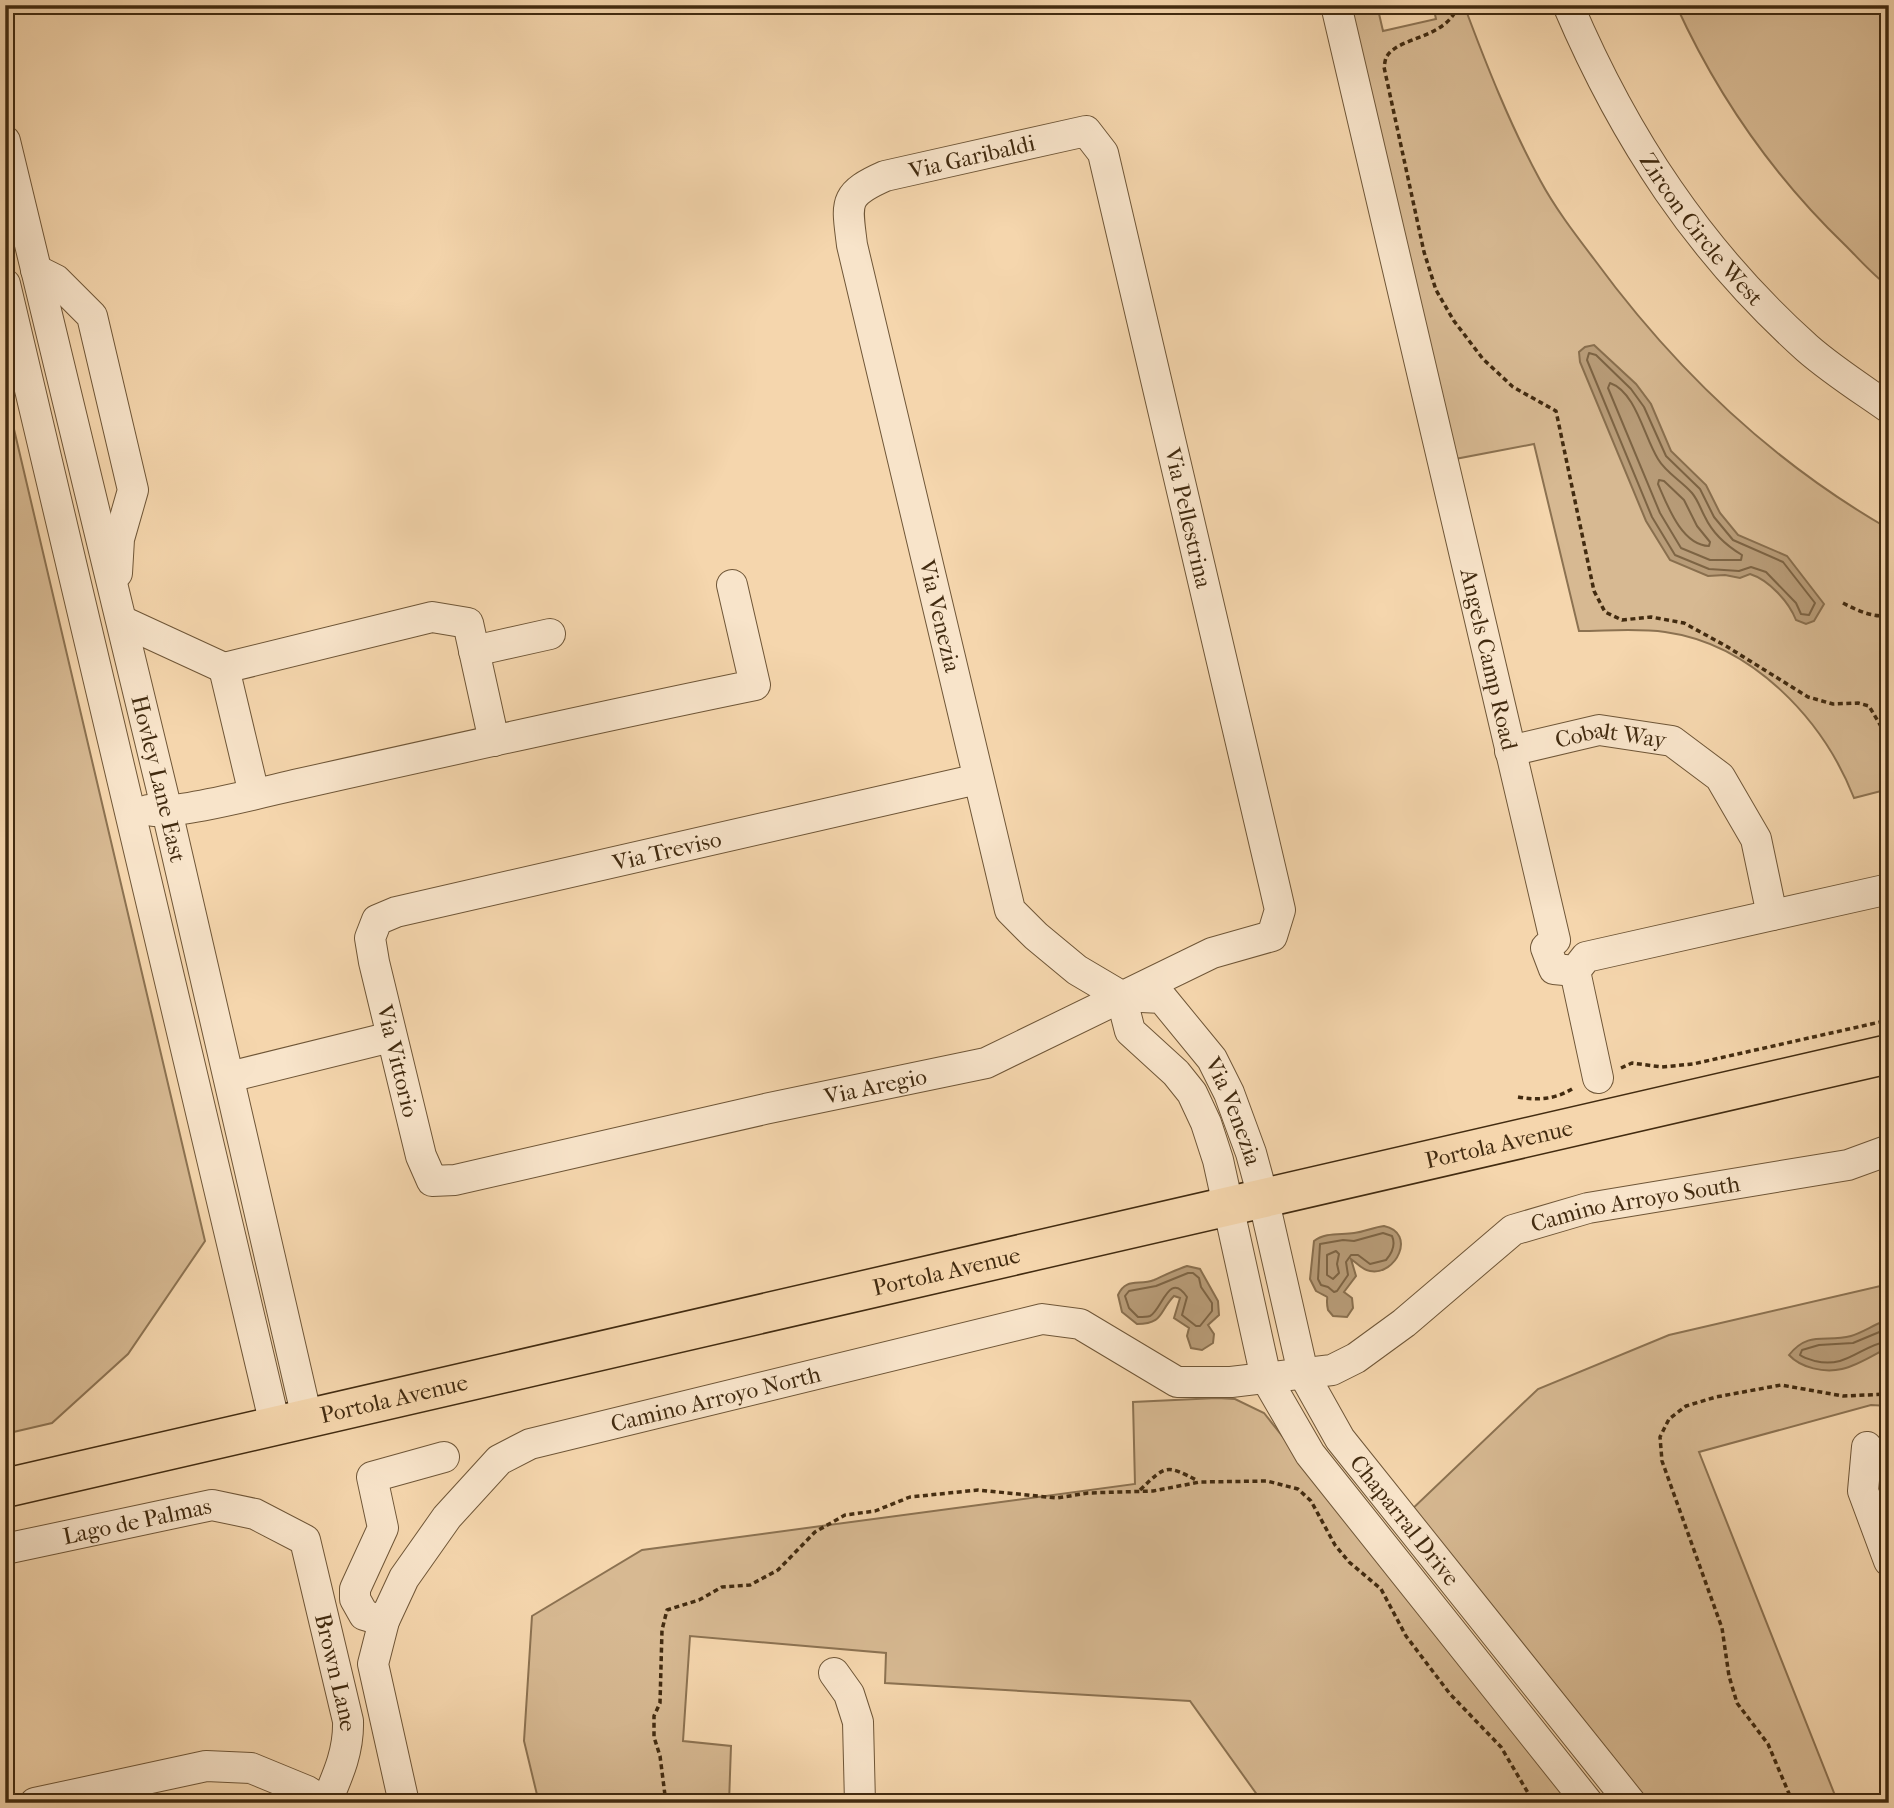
<svg xmlns="http://www.w3.org/2000/svg" width="1894" height="1808" viewBox="0 0 1894 1808" font-family="'IM FELL French Canon',serif">
<style>
.green{fill:#d7b992;stroke:#8c7251;stroke-width:2}
.water{fill:#b89c78;stroke:#896f4e;stroke-width:2}
.lines{fill:none;stroke-linecap:round;stroke-linejoin:round}
.shore{stroke:#7d6444;stroke-width:2}
.minor-casing{stroke:#6f5637;stroke-width:32}
.major-casing{stroke:#422b10;stroke-width:41}
.path{stroke:#422b10;stroke-width:3.5;stroke-dasharray:5 3.5;stroke-linecap:butt}
.minor{stroke:#f8e4ca;stroke-width:30}
.major{stroke:#f5d6ad;stroke-width:38}
.labels{text-anchor:middle;dominant-baseline:central;stroke-width:5;stroke-linejoin:round;paint-order:stroke}
.street-label{font-size:23px;fill:#422b10;stroke:#f8e4ca}
</style>
<rect width="100%" height="100%" fill="#f5d6ad"/>
<filter id="stains"><feTurbulence type="fractalNoise" baseFrequency=".00286" numOctaves="4"/><feColorMatrix values="0 0 0 0 .2 0 0 0 0 .09 0 0 0 0 .02 0 0 0 .5 -.17"/></filter>
<radialGradient id="worn" r=".72"><stop offset=".6" stop-color="#630" stop-opacity="0"/><stop offset="1" stop-color="#630" stop-opacity=".3"/></radialGradient>
<path class="green" d="M1348,5h29l6,26 53,-12 -3,-14h31c22,59 46,120 76,175 15,28 35,54 54,79 79,108 178,203 295,270v260l-35,9c-31,-79 -102,-154 -189,-166 -28,-4 -58,-1 -86,-1l-45,-187 -79,15z
M1676,5h213v282c-16,-12 -29,-27 -43,-41 -73,-70 -128,-149 -170,-241z
M5,391l200,850 -77,113 -76,69 -47,11z
M1889,1284v122l-18,-1 -172,47 139,351h-194l-235,-291 129,-123 131,-54z
M1217,1398l18,1 29,14 311,390h-312l-73,-102 -305,-18 1,-30 -196,-17 -7,105 48,5 -2,57h-190l-15,-62 8,-125 110,-66 493,-66 -2,-82z"/>
<path class="water" d="M1594,345l42,39 15,20 20,47 35,34 14,28 18,22 49,21 37,48 -10,17 -8,3 -10,-4c-7,-18 -27,-40 -46,-46l-10,4 -15,-3 -17,1 -38,-16 -24,-39 -66,-159 -1,-10 6,-5z
M1384,1226c33,7 12,50 -14,45 -8,-1 -13,-8 -19,-12l5,17 -12,16 8,6 1,10 -6,9 -14,-1 -5,-6c-4,-18 6,-9 -12,-19l-6,-12 4,-38c11,-9 27,-6 40,-8 10,-1 20,-6 30,-7z
M1187,1266l13,3 18,32 1,14 -11,10 6,9 -1,9 -11,7 -11,-2 -4,-12 2,-8 -15,-10 6,-20 -6,-2c-15,15 -10,28 -37,28l-15,-12 -4,-17c8,-18 21,-9 36,-15 11,-5 21,-10 33,-14z
M1882,1322h7v25c-14,7 -32,19 -47,22 -18,4 -41,-1 -53,-14 20,-25 37,-12 62,-19 10,-3 21,-10 31,-14z"/>
<g class="lines">
<path class="shore" d="M1589,353l7,2 35,34 13,18 22,49 34,33 14,28 19,23 50,22 32,41 -6,12 -8,-1 -5,-11 -30,-31 -15,-5 -12,4 -30,-2 -34,-14 -23,-38 -65,-157z
M1610,383c26,9 34,54 48,76 8,14 24,22 34,34 6,7 9,17 13,24 8,17 22,29 37,38l-1,5h-31l-29,-12 -21,-35 -52,-125z
M1659,480l5,1 20,19 13,26 13,16 -1,4c-27,-1 -41,-39 -51,-62z
M1383,1233l9,3c4,9 0,17 -6,24l-16,4 -12,-9h-7l-5,7 2,13 -11,16 -3,1 -6,-5 -7,-2 -3,-6 2,-35 23,-4 11,1z
M1336,1251l3,3 -2,10 2,9 -6,6 -6,-4v-20z
M1188,1273h5l6,5 2,9 11,16v8l-12,15h-4l-14,-11 5,-18c-18,-27 -25,13 -37,19 -3,1 -8,1 -12,1l-9,-9 -4,-12 4,-5 27,-5z
M1889,1328l-36,15 -34,2 -17,5 -2,5c4,3 8,4 15,6 32,8 46,-16 74,-20"/>
<g class="minor-casing">
<g id="minor">
<path id="s1" d="M1336,5l219,935 -9,8 8,21 21,2 11,-14 303,-68"/>
<path id="s2" d="M1568,5c57,134 131,246 239,343 25,22 55,41 82,60"/>
<path id="s3" d="M5,141l162,670 140,607"/>
<path d="M36,270l20,10 36,36 41,174 -14,49 -2,34"/>
<path d="M5,284l270,1141"/>
<path d="M122,621l102,47"/>
<path d="M474,651l76,-17"/>
<path id="s4" d="M1510,751l89,-21 73,11 48,36 36,62 16,76"/>
<path id="s5" d="M978,779l-582,133 -19,8 -7,18 4,24 47,194 11,25 23,-1 310,-71 221,-46 226,-110 60,-17 8,-26 -5,-22 -172,-735 -17,-22 -201,45c-43,19 -38,27 -33,69l158,665 26,26 41,34 44,26 41,2 50,61 17,34 22,60 12,44 40,176 37,66 291,364"/>
<path d="M254,794l-30,-126 208,-51 36,6 26,118"/>
<path d="M148,810c21,7 123,-20 151,-26 152,-34 304,-68 456,-99l-23,-100"/>
<path d="M1575,971l23,107"/>
<path d="M1121,996l9,35 46,42 16,20 14,30 12,37 48,218 44,76 278,349"/>
<path d="M229,1077l162,-40"/>
<path d="M1867,1447l-4,44 26,70"/>
<path id="s6" d="M5,1549l207,-44 43,9 50,26 43,181c1,30 -10,54 -22,82"/>
<path d="M384,1621l-20,-6 -9,-16v-10l28,-61 -11,-51 72,-20"/>
<path d="M834,1673l15,21 9,28 2,81"/>
<path d="M35,1803l171,-37 45,2 56,23 19,12"/>
<path id="s7" d="M404,1803l-31,-139 11,-43 20,-43 43,-61 52,-57 31,-16 512,-125 38,5 97,58h54l101,-12 24,-12 48,-35 109,-93 75,-22 260,-43 41,-15"/>
</g>
</g>
<g class="major-casing">
<g id="major">
<path id="s8" d="M5,1488l1884,-434"/>
</g>
</g>
<path class="path" d="M1458,5c-11,34 -58,31 -71,51 -2,3 -2,7 -3,11l40,185 12,38 18,31 29,38 30,28 43,24 38,180 11,21 17,8 29,-3 33,6 42,23 82,51 25,7 25,-1 11,3 20,34
M1843,603c15,8 29,14 46,13
M1621,1068l11,-5 30,4 31,-3 196,-44
M1518,1097c21,4 39,2 57,-10
M1140,1490c26,-25 26,-26 58,-9
M666,1803l-6,-47 -6,-19v-21l6,-13 2,-73 5,-20 32,-10 23,-13 28,-2 28,-15 37,-38 30,-17 30,-4 35,-14 68,-7 79,8 31,-5 65,-2 47,-9 67,-1 31,8 13,12 24,44 14,17 32,27 25,47 44,58 51,53 33,56
M1793,1803l-25,-59 -31,-41 -8,-27 -7,-48 -60,-167 -2,-24 9,-18 17,-13 30,-9 65,-12 62,11 46,-2"/>
<use href="#minor" class="minor"/>
<use href="#major" class="major"/>
</g>
<g class="labels">
<g class="street-label">
<text transform="translate(972 157) rotate(-13)">Via Garibaldi</text>
<text stroke="none"><textPath href="#s2" startOffset="262">Zircon Circle West</textPath></text>
<text transform="translate(1188 518) rotate(77)">Via Pellestrina</text>
<text stroke="none"><textPath href="#s5" startOffset="3276">Via Venezia</textPath></text>
<text stroke="none"><textPath href="#s1" startOffset="672">Angels Camp Road</textPath></text>
<text stroke="none"><textPath href="#s4" startOffset="103">Cobalt Way</textPath></text>
<text stroke="none"><textPath href="#s3" startOffset="656">Hovley Lane East</textPath></text>
<text transform="translate(667 851) rotate(-13)">Via Treviso</text>
<text stroke="none"><textPath href="#s5" startOffset="763">Via Vittorio</textPath></text>
<text stroke="none"><textPath href="#s5" startOffset="1342">Via Aregio</textPath></text>
<text stroke="none"><textPath href="#s5" startOffset="3896">Via Venezia</textPath></text>
<text stroke="none"><textPath href="#s8" startOffset="1533">Portola Avenue</textPath></text>
<text stroke="none"><textPath href="#s7" startOffset="1610">Camino Arroyo South</textPath></text>
<text stroke="none"><textPath href="#s8" startOffset="966">Portola Avenue</textPath></text>
<text stroke="none"><textPath href="#s8" startOffset="399">Portola Avenue</textPath></text>
<text stroke="none"><textPath href="#s7" startOffset="612">Camino Arroyo North</textPath></text>
<text stroke="none"><textPath href="#s5" startOffset="4347">Chaparral Drive</textPath></text>
<text stroke="none"><textPath href="#s6" startOffset="135">Lago de Palmas</textPath></text>
<text stroke="none"><textPath href="#s6" startOffset="448">Brown Lane</textPath></text>
</g>
</g>
<rect width="1894" height="1808" fill="none" stroke="#f5d6ad" stroke-width="28"/>
<rect x="7" y="7" width="1880" height="1794" fill="none" stroke="#422b10" stroke-width="3.5"/>
<rect x="14" y="14" width="1866" height="1780" fill="none" stroke="#422b10" stroke-width="2"/>
<rect width="100%" height="100%" filter="url(#stains)"/>
<rect width="100%" height="100%" fill="url(#worn)"/>
</svg>
